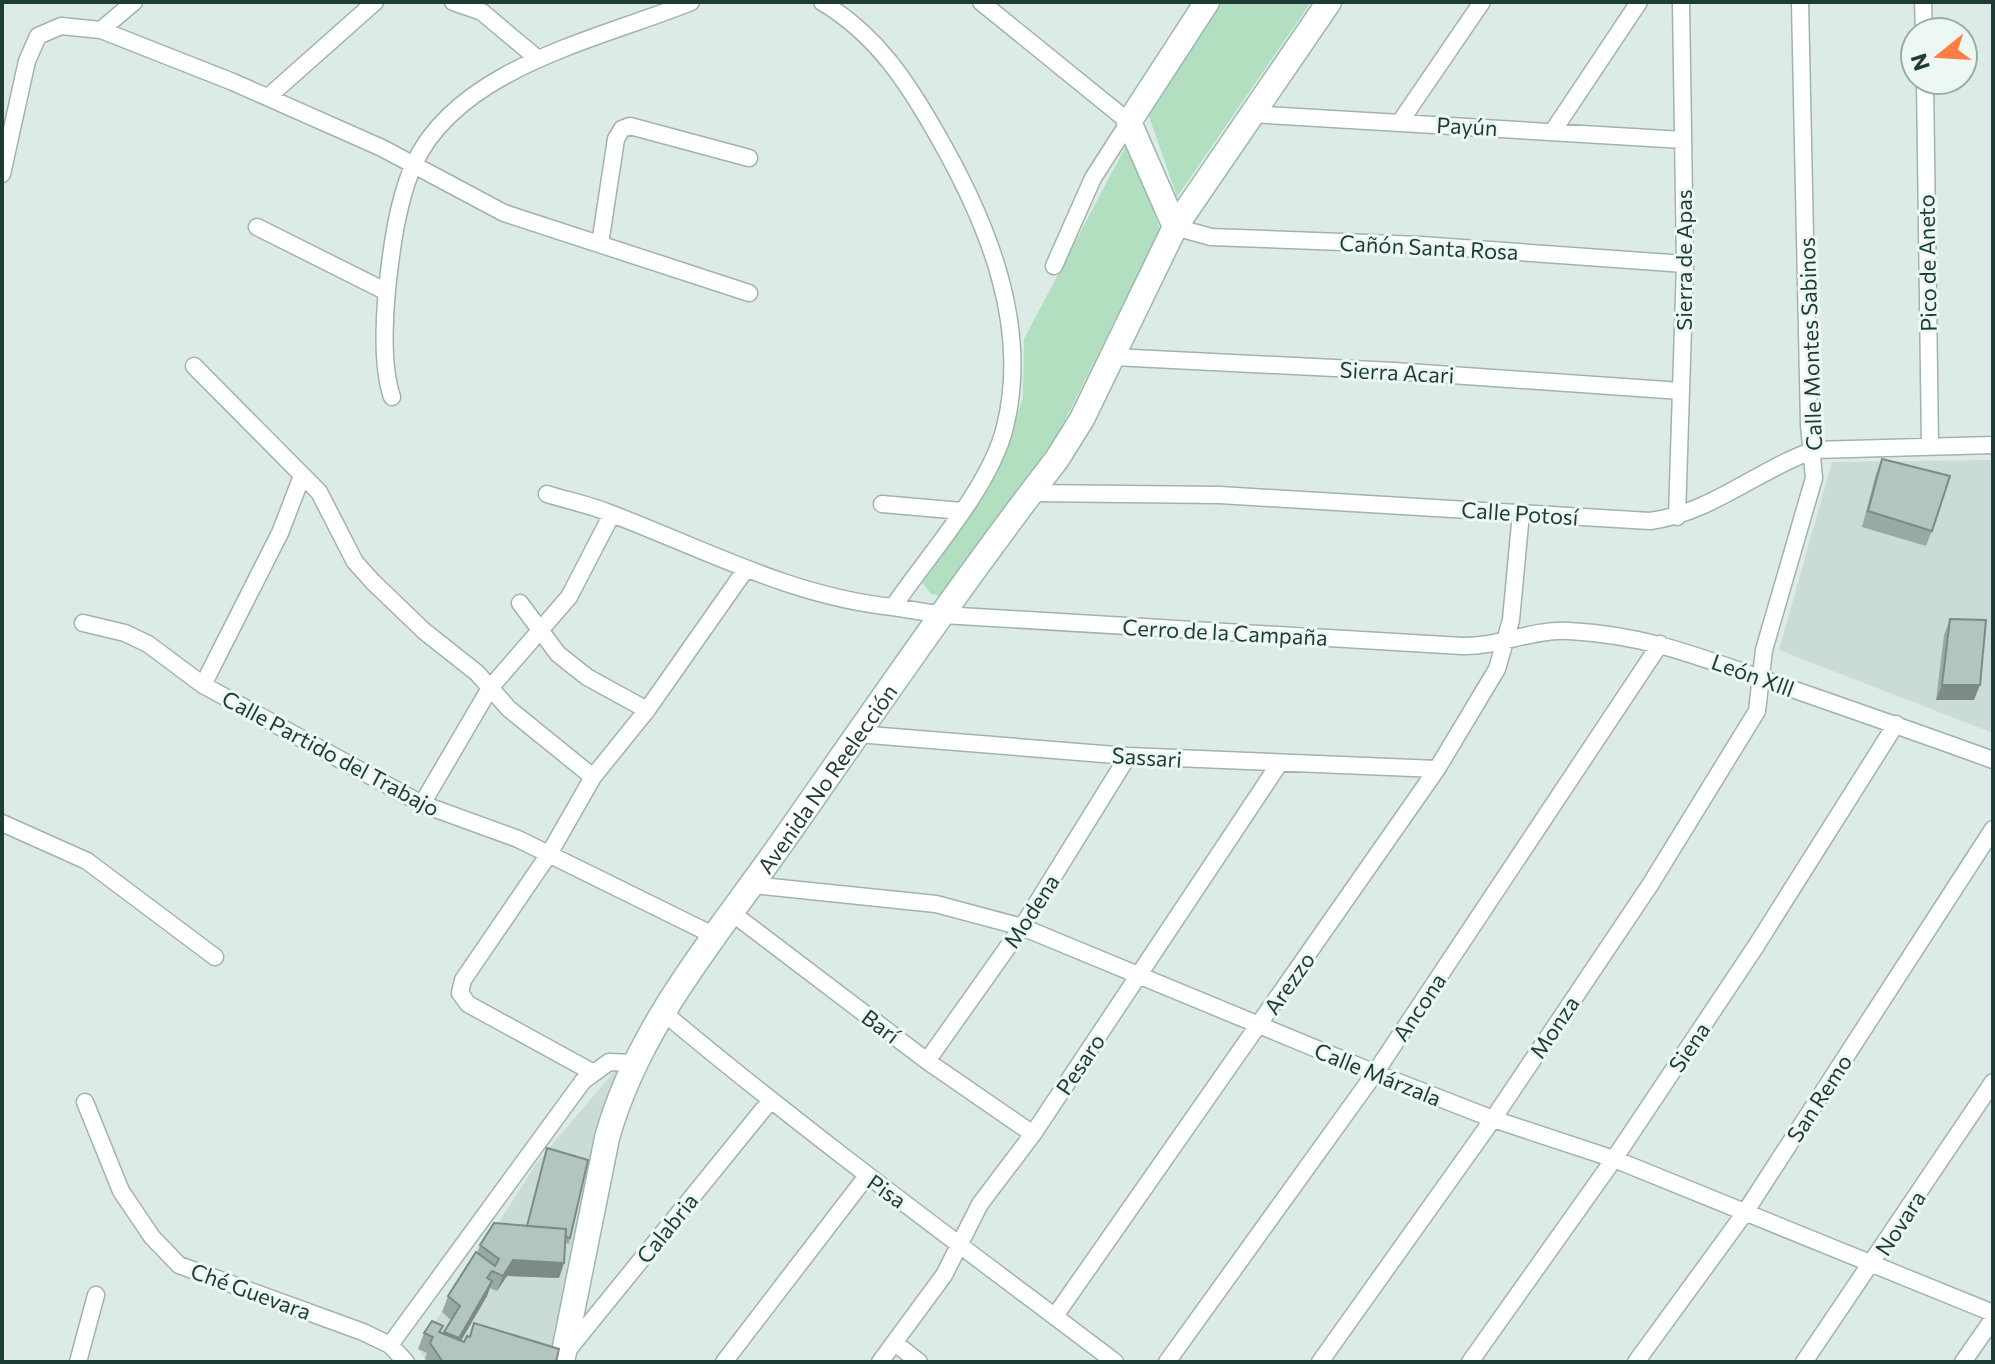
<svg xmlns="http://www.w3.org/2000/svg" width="1995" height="1364" viewBox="0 0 1995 1364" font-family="Commissioner,sans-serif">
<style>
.built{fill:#cbdbd5}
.green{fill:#b3dfc1}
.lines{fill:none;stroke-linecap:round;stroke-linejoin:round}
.street-casing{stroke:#a0b3ad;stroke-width:19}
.secondary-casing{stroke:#9bb8af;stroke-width:27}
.street{stroke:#fff;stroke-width:16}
.secondary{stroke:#fff;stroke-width:24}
.wall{fill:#99aaa4}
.shaded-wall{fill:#7d8b86}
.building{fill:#b2c6bf;stroke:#7d8b86;stroke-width:2}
.labels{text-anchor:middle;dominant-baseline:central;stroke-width:6;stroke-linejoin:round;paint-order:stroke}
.street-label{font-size:22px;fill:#1d3c35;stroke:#eef8f3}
</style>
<rect width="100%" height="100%" fill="#ddebe6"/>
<path class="built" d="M1993,460v273l-214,-83 53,-188z
M618,1067l-23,64 -41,231h-127l-9,-13 120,-188z"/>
<path class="green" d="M1219,2h92l-134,195 -31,-89z
M1129,140l31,90 -102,204 -117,162 -10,-2 -10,-13 81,-122 21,-61 1,-59z"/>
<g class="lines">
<g class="street-casing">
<path id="street" d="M453,2l29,10 56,47
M822,2c55,33 86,81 117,136 49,86 91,188 66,289 -15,61 -77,128 -112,180l50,8 519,31c37,1 69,-17 107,-15 77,4 130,26 200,50 75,26 150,52 224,79
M981,2l148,120 -36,56 -39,88
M1923,2l1,30
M101,30l132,52 149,66 122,65 245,80
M1925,80l5,366
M268,97l107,-95
M1251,114l432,26
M1400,122l82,-120
M1553,131l86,-129
M2,174l25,-113 11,-25 23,-10 40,4 33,-28
M257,227l130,65
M1175,227l36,10 210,8 264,19
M600,244l16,-105 6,-10 8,-3 119,32
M1113,357l281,14 287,20
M194,366l125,126 36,70 18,20 51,49 53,42 32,36 84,68
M392,397c-12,-35 -7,-96 -2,-133 4,-33 10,-69 24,-100 45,-97 186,-125 277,-162
M1031,493l189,2 430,26c61,-8 107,-51 164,-71l179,-5
M547,494c22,7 44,11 65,20 92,35 181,83 281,93
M882,504l80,7
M1677,517l8,-253 -4,-262
M520,603l38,51 29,23 60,33
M83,623l42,10 23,11 55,41 219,119 96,35 197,97
M203,685l77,-152 22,-57
M857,734l271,22 309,13
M422,804l68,-116 79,-91 43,-83
M2,823l85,38 128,96
M752,885l184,19 86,23 353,146 118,46 121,40 379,154
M732,913l195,148 106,73
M664,1013c146,122 299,234 451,349
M927,1061l95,-134 106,-171
M592,1072l-124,-68 -8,-11 3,-13 86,-126 44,-77 54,-67 99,-141
M85,1102l36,89 31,46 27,28 184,67 27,13 16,17
M1055,1316l382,-547 60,-100 14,-49 10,-107
M895,1343l24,19
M390,1345l193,-264 26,-19 24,1
M568,1350l202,-249
M78,1362l18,-67
M724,1362l142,-185
M880,1362l64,-87 36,-71 53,-70 246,-370
M1167,1362l208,-289 285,-429
M1320,1362l173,-243 157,-234 107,-174 7,-61 50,-172 -5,-53 -9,-423
M1470,1362l144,-203 142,-213 140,-222
M1636,1362l108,-148 249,-385
M1804,1362l189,-280
M1963,1362l30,-43"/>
</g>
<g class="secondary-casing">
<g id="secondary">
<path d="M1175,227l-46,-105 78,-120"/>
<path id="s1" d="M562,1362l45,-224c31,-113 112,-205 178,-300 89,-127 177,-256 272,-379l25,-40 93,-192 154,-225"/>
</g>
</g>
<use href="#street" class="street"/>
<use href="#secondary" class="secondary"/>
</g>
<path class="wall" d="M1882,459l50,72 -6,15 -64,-19 14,-53z
M1950,619l24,81h-38l8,-65z
M494,1223l76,15 -1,6 -3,-1 -2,20 -5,15 -52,-2 -10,15 -7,-3 -3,8 -26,45 3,1 5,-5 5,-14 82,39h-129l-2,-3 2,-6 -9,-4 6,-16 19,-7 -3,7 3,1 8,-14 -9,-8 6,-16 29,-43 3,-8z"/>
<path class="shaded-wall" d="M1942,685h38l-6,15h-38z
M513,1260l51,3 -5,15 -52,-2 -10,15 6,-15z
M492,1281l-5,15 -34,58 6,-16z"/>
<path class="building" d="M1882,459l68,17 -18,55 -64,-20z
M1950,619l36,1 -6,65h-38z
M547,1148l41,12 -18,78 -4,-1v-8l-39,-3z
M494,1223l72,6 -2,34 -51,-3 -10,16 -11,-5 -5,7 5,3 -33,57 -15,-6 16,-26 -12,-10 28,-44 19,14 4,-7 -19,-14z
M432,1321l11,5 -4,6 25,10 3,-6 3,1 4,-14 85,26 -3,13h-113l-13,-19 3,-6 -9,-4z"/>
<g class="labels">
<g class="street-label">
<text transform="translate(1467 126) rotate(3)">Payún</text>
<text transform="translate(1429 247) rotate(3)">Cañón Santa Rosa</text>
<text transform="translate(1683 260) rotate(-90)">Sierra de Apas</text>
<text transform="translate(1927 263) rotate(-91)">Pico de Aneto</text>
<text transform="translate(1810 344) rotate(-92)">Calle Montes Sabinos</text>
<text transform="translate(1397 372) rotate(3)">Sierra Acari</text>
<text transform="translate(1520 513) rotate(4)">Calle Potosí</text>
<text transform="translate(1225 632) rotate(3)">Cerro de la Campaña</text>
<text transform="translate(1753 675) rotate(20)">León Xlll</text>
<text transform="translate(331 753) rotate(28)">Calle Partido del Trabajo</text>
<text transform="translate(1147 757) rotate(4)">Sassari</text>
<text stroke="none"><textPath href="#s1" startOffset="652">Avenida No Reelección</textPath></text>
<text transform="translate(1031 911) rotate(-57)">Modena</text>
<text transform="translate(1289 983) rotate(-55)">Arezzo</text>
<text transform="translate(1419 1007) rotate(-56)">Ancona</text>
<text transform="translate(881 1026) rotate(37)">Barí</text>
<text transform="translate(1554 1027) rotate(-56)">Monza</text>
<text transform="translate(1689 1047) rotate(-56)">Siena</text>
<text transform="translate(1080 1064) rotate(-56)">Pesaro</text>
<text transform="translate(1378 1074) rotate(22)">Calle Márzala</text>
<text transform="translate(1819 1098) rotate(-57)">San Remo</text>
<text transform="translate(887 1191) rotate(35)">Pisa</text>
<text transform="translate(1900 1223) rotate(-57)">Novara</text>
<text transform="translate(667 1228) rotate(-51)">Calabria</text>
<text transform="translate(251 1291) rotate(20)">Ché Guevara</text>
</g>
</g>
<rect width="1995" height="1364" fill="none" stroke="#1d3c35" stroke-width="8"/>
<g transform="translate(1939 56) rotate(252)"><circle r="38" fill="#eef8f3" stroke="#9aada7" stroke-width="2"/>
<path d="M0-6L14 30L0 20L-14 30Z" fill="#ff7c47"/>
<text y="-12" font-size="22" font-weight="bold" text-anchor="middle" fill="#1d3c35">N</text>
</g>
</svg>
